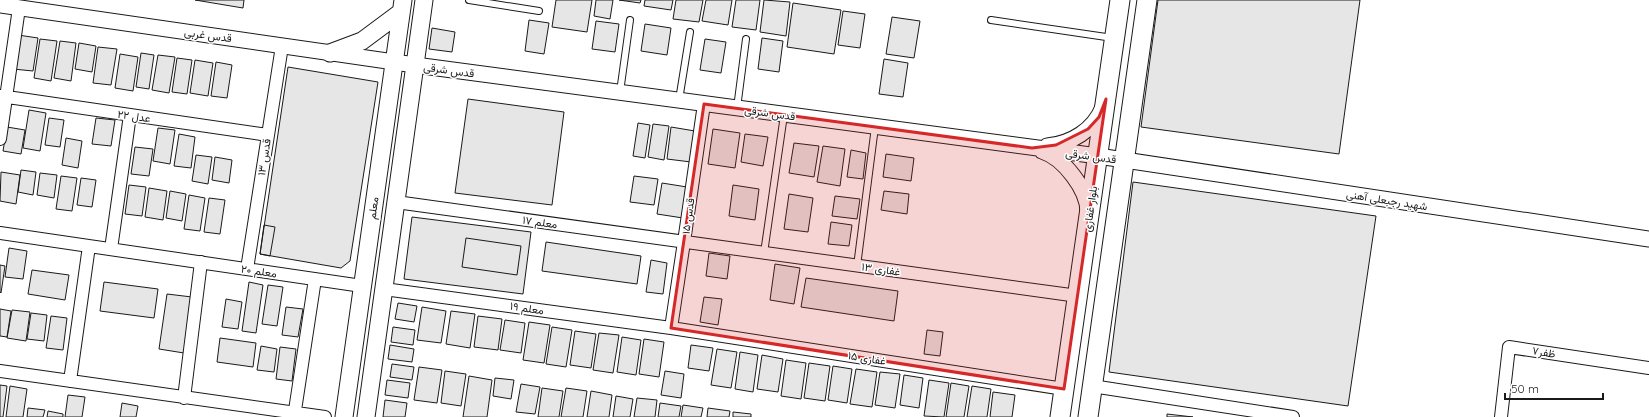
<svg xmlns="http://www.w3.org/2000/svg" width="1649" height="417" viewBox="0 0 1649 417" font-family="Quicksand,Vazirmatn,sans-serif">
<style>
.building{fill:#e6e6e6;stroke:#1a1a1a}
.lines{fill:none;stroke-linecap:round;stroke-linejoin:round}
.service-casing{stroke:#1a1a1a;stroke-width:8}
.minor-casing{stroke:#1a1a1a;stroke-width:14}
.tertiary-casing{stroke:#1a1a1a;stroke-width:17}
.secondary-casing{stroke:#1a1a1a;stroke-width:19}
.primary-casing{stroke:#1a1a1a;stroke-width:21}
.service{stroke:#fff;stroke-width:6}
.minor{stroke:#fff;stroke-width:12}
.tertiary{stroke:#fff;stroke-width:15}
.secondary{stroke:#fff;stroke-width:17}
.primary{stroke:#fff;stroke-width:19}
.marked{fill:#d62828;fill-opacity:0.2;stroke:#d62828;stroke-width:3;stroke-linejoin:round}
.labels{text-anchor:middle;dominant-baseline:central;stroke-width:3;stroke-linejoin:round;paint-order:stroke}
.street-label{font-size:11px;fill:#1a1a1a;stroke:#fff}
</style>
<rect width="100%" height="100%" fill="#fff"/>
<path class="building" d="M195,0h49l-1,8z
M556,0h36l-5,32 -35,-5z
M596,0h17l-3,19 -16,-3z
M619,0h22l-1,3z
M645,0h28l-2,10 -27,-4z
M676,0h27l-4,22 -26,-3z
M706,0h26l-4,25 -26,-4z
M736,0h24l-4,30 -24,-3z
M764,0l26,2 -4,34 -26,-4z
M1158,0h202l-21,154 -198,-27z
M793,3l48,7 -7,44 -47,-7z
M843,11l22,3 -5,34 -22,-3z
M892,17l28,4 -6,37 -28,-4z
M529,20l20,3 -5,31 -19,-3z
M596,21l23,3 -4,28 -23,-3z
M645,24l26,4 -4,27 -26,-4z
M432,28l23,4 -3,20 -23,-3z
M18,35l20,3 -5,33 -20,-2z
M762,38l21,3 -4,31 -21,-3z
M40,39l17,2 -6,40 -17,-3z
M705,39l21,3 -5,31 -21,-3z
M60,41l16,2 -5,38 -17,-3z
M79,43l17,3 -4,26 -17,-3z
M98,47l19,2 -6,36 -18,-2z
M141,53l13,2 -5,34 -13,-2z
M120,54l18,3 -5,34 -18,-3z
M158,55l17,2 -6,36 -17,-3z
M177,58l15,2 -5,34 -15,-2z
M884,59l24,4 -5,34 -24,-3z
M195,60l18,3 -5,33 -18,-3z
M216,62l16,3 -5,33 -16,-2z
M288,67l90,15 -28,179 -9,7 -81,-14z
M468,99l96,13 -12,93 -97,-12z
M29,110l17,3 -6,38 -17,-3z
M49,118l15,2 -4,27 -15,-2z
M96,118l19,2 -4,26 -19,-2z
M638,123l12,2 -5,33 -12,-2z
M653,124l16,2 -5,34 -16,-3z
M7,127l18,3 -4,24 -18,-3z
M671,127l24,4 -4,31 -24,-3z
M158,128l17,2 -5,34 -17,-3z
M713,129l27,4 -5,35 -27,-4z
M179,134l16,3 -4,31 -17,-2z
M745,134l23,3 -5,29 -22,-4z
M66,138l16,3 -4,27 -16,-3z
M794,143l25,3 -5,31 -25,-4z
M823,146l22,3 -5,37 -23,-4z
M135,147l18,2 -4,27 -18,-2z
M851,150l15,3 -3,26 -16,-2z
M886,154l28,4 -3,23 -28,-4z
M196,155l16,2 -4,27 -16,-3z
M215,157l17,3 -3,23 -17,-3z
M21,170l15,2 -3,23 -15,-3z
M1,172l19,3 -4,29 -16,-3z
M40,173l17,2 -3,23 -17,-3z
M61,176l16,2 -5,33 -16,-2z
M634,176l24,3 -4,26 -24,-3z
M81,178l15,2 -4,27 -15,-2z
M1133,182l243,34 -28,190 -239,-34z
M662,183l25,4 -4,31 -26,-4z
M129,185l17,2 -4,29 -17,-2z
M733,185l26,4 -4,31 -26,-4z
M149,188l18,3 -4,29 -18,-3z
M170,191l16,3 -4,27 -16,-3z
M884,191l25,3 -2,20 -26,-4z
M789,194l24,4 -5,34 -24,-3z
M189,195l16,3 -5,33 -16,-2z
M835,196l25,3 -3,20 -25,-3z
M209,198l16,2 -5,34 -16,-2z
M412,217l119,15 -8,62 -119,-15z
M831,222l21,3 -3,21 -21,-2z
M264,225l11,2 -5,29 -10,-2z
M466,238l55,8 -4,29 -55,-8z
M546,242l95,14 -4,28 -95,-13z
M9,248l18,3 -4,28 -18,-2z
M709,253l21,3 -3,23 -21,-3z
M651,260l16,3 -4,31 -17,-2z
M775,264l25,4 -6,36 -24,-4z
M0,265l5,1 -4,27 -1,-1z
M32,270l37,5 -4,25 -37,-6z
M806,278l92,13 -4,30 -93,-14z
M104,282l54,7 -4,29 -54,-7z
M249,282l14,3 -7,48 -14,-2z
M268,285l15,2 -6,39 -15,-2z
M167,294l25,3 -8,56 -25,-4z
M704,297l18,2 -4,26 -18,-3z
M226,299l16,3 -4,27 -16,-2z
M398,303l19,3 -3,16 -19,-3z
M286,307l17,2 -5,28 -16,-2z
M422,307l24,4 -5,32 -24,-3z
M0,309l11,2 -4,26 -7,-1z
M12,310l18,2 -4,29 -19,-3z
M451,311l24,3 -5,34 -24,-4z
M31,313l16,2 -3,26 -17,-2z
M51,316l16,2 -4,32 -17,-2z
M478,316l24,3 -4,31 -24,-3z
M505,320l20,3 -4,30 -21,-3z
M529,322l21,3 -6,38 -21,-3z
M393,327l22,3 -2,15 -22,-3z
M552,327l20,3 -6,37 -20,-3z
M927,330l16,2 -3,24 -16,-2z
M575,331l21,3 -5,34 -21,-3z
M599,333l20,2 -6,38 -20,-3z
M622,337l19,3 -5,35 -19,-3z
M220,338l36,5 -3,24 -36,-5z
M644,339l20,3 -5,35 -20,-3z
M390,345l24,4 -2,13 -24,-3z
M691,345l22,3 -4,23 -21,-3z
M261,346l16,3 -3,23 -17,-2z
M280,347l16,2 -4,32 -16,-2z
M717,349l20,3 -6,36 -20,-3z
M740,352l18,3 -5,37 -18,-3z
M762,355l21,4 -5,33 -21,-3z
M786,360l20,3 -5,36 -20,-3z
M809,363l21,3 -5,35 -21,-3z
M392,364l22,3 -2,13 -22,-3z
M833,366l19,3 -5,34 -19,-3z
M419,367l23,3 -5,33 -23,-3z
M856,369l21,3 -5,35 -22,-3z
M445,371l21,3 -5,32 -20,-3z
M665,371l19,3 -3,24 -20,-3z
M880,372l20,2 -5,34 -20,-3z
M904,375l19,3 -4,30 -19,-3z
M469,376l23,4 -5,37h-24z
M495,378l19,2 -3,19 -18,-3z
M387,380l23,3 -2,15 -23,-3z
M929,380l20,3 -5,34 -20,-1z
M951,383l18,3 -5,31h-18z
M521,384l19,3 -5,27 -19,-2z
M0,385l7,1 -4,31h-3z
M10,386l17,3 -4,28h-17z
M972,386l19,3 -4,28h-20z
M542,388l21,3 -4,26h-21z
M566,388l21,3 -4,26h-22z
M591,391l21,4 -3,22h-22z
M993,392l22,3 -3,22h-22z
M68,395l17,2 -3,20h-17z
M616,396l17,3 -3,18h-17z
M637,398l20,2 -2,17h-21z
M385,400l22,3 -2,14h-22z
M122,403l16,3 -2,11h-16z
M660,403l21,3 -2,11h-21z
M683,405l20,3 -2,9h-20z
M28,408l17,2 -2,7h-16z
M708,408l22,3 -1,6h-22z
M48,411l15,3v3h-16z
M733,412l18,2v3h-18z
M1167,414l26,3h-26z"/>
<g class="lines">
<g class="service-casing">
<path id="service" d="M469,0l70,11
M991,20l122,18
M620,92l10,-72
M679,100l11,-68
M737,108l9,-69
M764,253l20,-138
M857,266l18,-139"/>
</g>
<g class="minor-casing">
<path id="minor" d="M0,96l268,39
M0,139l19,-131
M396,202l682,94
M0,233l362,53
M111,249l19,-134
M247,269l35,-223
M384,289l287,39 393,61
M671,328l13,-86 20,-138
M0,371l325,46
M70,381l19,-135
M1092,386l201,31
M184,398l17,-136
M294,417l21,-138
M1501,417l8,-70 140,21"/>
</g>
<g class="tertiary-casing">
<path id="tertiary" d="M0,5l415,60 683,91 551,83
M1047,146c24,-2 47,-16 56,-39
M1042,151c22,7 46,39 46,61"/>
</g>
<g class="secondary-casing">
<path id="secondary" d="M330,53l32,-12 39,-29
M344,417l59,-417
M366,417l58,-417"/>
</g>
<g class="primary-casing">
<path id="primary" d="M1060,417l60,-417
M1088,417l59,-417"/>
</g>
<use href="#service" class="service"/>
<use href="#minor" class="minor"/>
<use href="#tertiary" class="tertiary"/>
<use href="#secondary" class="secondary"/>
<use href="#primary" class="primary"/>
</g>
<path class="marked" d="M1106,99l-42,290 -393,-61 33,-224 328,44 24,-3 32,-16 11,-12z"/>
<g class="labels">
<g class="street-label">
<text transform="translate(208 35) rotate(8)">قدس غربی</text>
<text transform="translate(449 70) rotate(8)">قدس شرقی</text>
<text transform="translate(770 113) rotate(8)">قدس شرقی</text>
<text transform="translate(134 116) rotate(8)">عدل ۲۲</text>
<text transform="translate(1091 156) rotate(8)">قدس شرقی</text>
<text transform="translate(264 157) rotate(-81)">قدس ۱۳</text>
<text transform="translate(1387 200) rotate(9)">شهید رجبعلی آهنی</text>
<text transform="translate(373 208) rotate(-82)">معلم</text>
<text transform="translate(1090 209) rotate(-82)">بلوار غفاری</text>
<text transform="translate(688 216) rotate(-82)">قدس ۱۵</text>
<text transform="translate(540 222) rotate(8)">معلم ۱۷</text>
<text transform="translate(881 269) rotate(8)">غفاری ۱۳</text>
<text transform="translate(259 271) rotate(8)">معلم ۲۰</text>
<text transform="translate(527 308) rotate(8)">معلم ۱۹</text>
<text transform="translate(1544 352) rotate(9)">ظفر۷</text>
<text transform="translate(867 358) rotate(9)">غفاری ۱۵</text>
</g>
</g>
<path d="M1505 393v6h98v-6" fill="none" stroke="#1a1a1a" stroke-width="2"/>
<text x="1511" y="393" font-size="12" fill="#1a1a1a" stroke="#ffffff" stroke-width="3" paint-order="stroke">50 m</text>
</svg>
